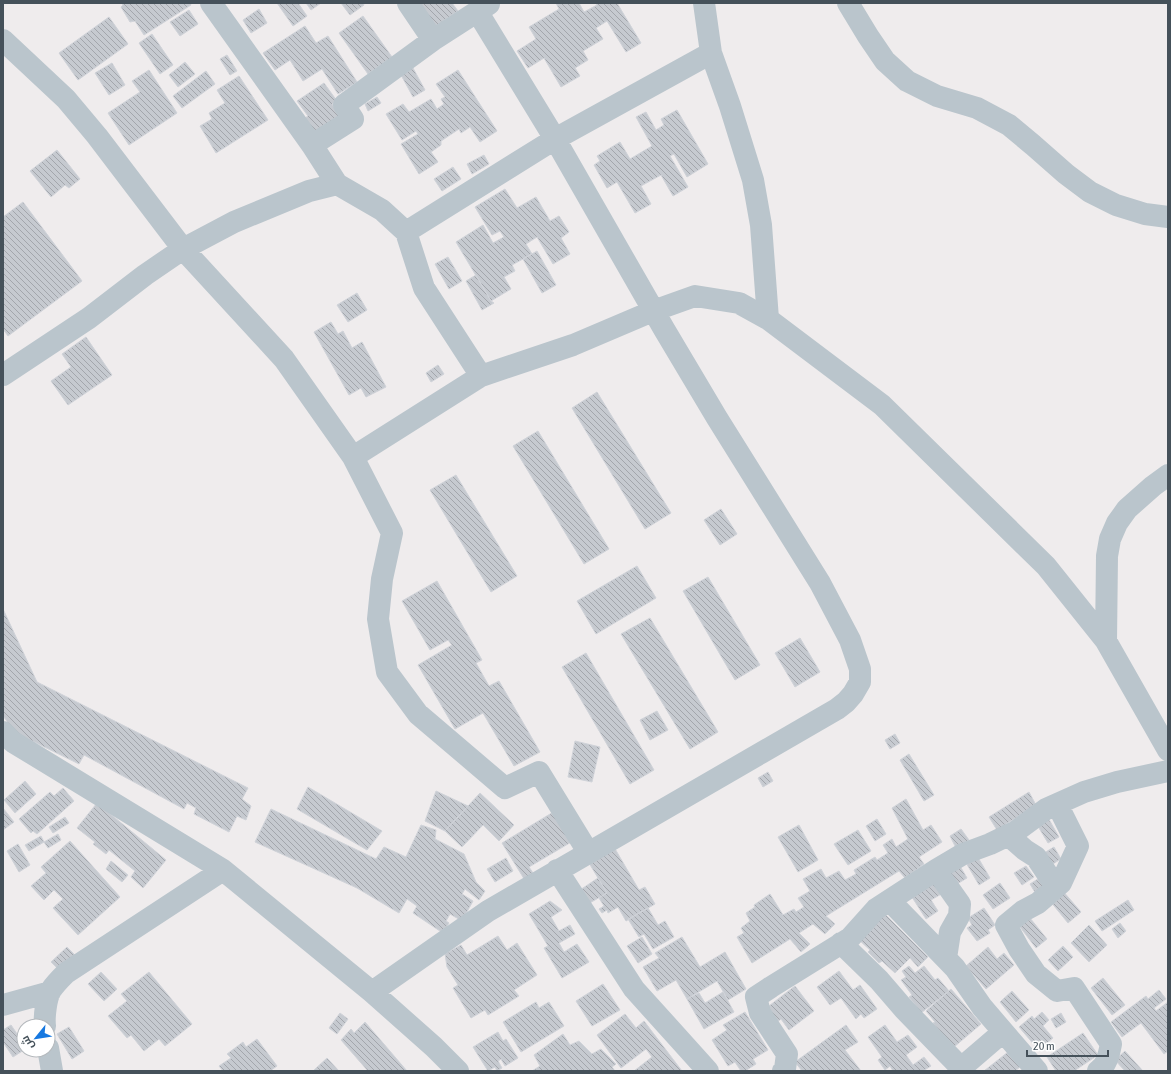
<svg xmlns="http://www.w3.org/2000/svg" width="1171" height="1074" viewBox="0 0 1171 1074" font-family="'Asap Condensed',Cairo,sans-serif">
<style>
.building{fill:url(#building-back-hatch);stroke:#d0d3d9}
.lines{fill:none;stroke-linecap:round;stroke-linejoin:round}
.minor{stroke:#bac5cc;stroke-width:22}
</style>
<defs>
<pattern id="building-back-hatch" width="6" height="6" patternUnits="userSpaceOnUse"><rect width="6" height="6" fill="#c6cad0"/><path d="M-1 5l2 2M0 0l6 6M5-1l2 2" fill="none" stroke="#a3a6ac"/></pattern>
</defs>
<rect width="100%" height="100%" fill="#efeced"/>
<path class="building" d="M122,3h68l1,2 -47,30 -9,-14 -5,1 -9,-15 2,-2z
M277,3h21l9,13 -14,10z
M306,3h15l-10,7z
M341,3h22l1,2 -14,10z
M418,3h34l6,8 -24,16z
M556,3h23l5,9 13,-7 -1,-2h21l24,40 -15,9 -19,-31 -11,7 7,11 -20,12 5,9 -13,8 5,8 -19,11 -17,-29 -16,10 -11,-17 19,-12 -7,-12 30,-18z
M259,9l8,14 -16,10 -8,-13z
M189,10l9,14 -18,12 -10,-14z
M363,16l29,41 -24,17 -29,-41z
M109,17l19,27 -50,36 -19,-27z
M305,26l11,17 12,-7 29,46 -19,12 -16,-25 -19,12 -13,-21 -15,10 -12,-17z
M152,34l21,31 -13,9 -21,-31z
M227,55l10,16 -7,4 -10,-16z
M185,62l10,12 -17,13 -9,-12z
M112,63l13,22 -16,10 -14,-22z
M413,68l12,22 -12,7 -12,-22z
M149,70l28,43 -48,32 -21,-32 32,-21 -8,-11z
M458,70l39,61 -17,11 -10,-15 -9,6 -2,-4 -18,12v4l-10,7 7,10 -19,12 -18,-30 17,-10 -2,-3 -14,9 -16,-26 17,-10 6,8 22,-13 6,10 7,-5 -3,-5 4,-2 -9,-13z
M206,71l9,13 -33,24 -9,-12z
M239,76l29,44 -52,33 -16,-27 12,-7 -3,-6 16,-10 -8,-13z
M324,83l13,18 -5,3 8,11 -28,19 -10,-14 6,-4 -11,-15z
M377,97l4,6 -13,8 -3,-7z
M677,110l31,54 -21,13 -13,-23 -4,2 18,31 -15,9 -12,-21 -20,11 10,18 -16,9 -18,-31 -10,6 -13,-23 6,-4 -3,-5 23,-14 10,17 22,-13 -16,-29 10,-5 10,18 8,-5 -3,-6z
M57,150l23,29 -11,9 -4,-3 -14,12 -21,-26z
M484,155l5,9 -17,10 -5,-10z
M453,167l8,12 -19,12 -8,-12z
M505,189l12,19 19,-11 14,24 9,-5 10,16 -8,6 9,16 -17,10 -16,-27 -11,7 6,10 -20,11 3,6 -11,6 7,12 -20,12 -35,-59 27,-17 10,18 11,-6 -4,-6 -8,4 -17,-28z
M23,202l59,79 -74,55 -5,-7v-112z
M537,251l19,34 -14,8 -19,-34z
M448,257l14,24 -13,8 -14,-25z
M476,275l15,26 3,2 -12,7 -16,-29z
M357,293l10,17 -19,12 -11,-17z
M331,322l7,12 5,-3 9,17 10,-6 24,45 -20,10 -5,-9 -12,7 -35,-63z
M86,337l26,38 -44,30 -17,-24 20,-14 -9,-13z
M438,365l6,9 -13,8 -5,-9z
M597,392l74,121 -26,16 -73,-121z
M538,431l71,118 -25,15 -71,-118z
M456,475l61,101 -26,16 -61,-102z
M721,509l16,25 -17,11 -16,-25z
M637,566l19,32 -60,36 -19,-33z
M708,577l52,88 -25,15 -52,-89z
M437,581l45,79 -6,3 13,23 10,-5 41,71 -26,14 -31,-53 -28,16 -37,-64 34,-20 -4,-5 -18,10 -28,-49z
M3,609l34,73 211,106 -6,11 9,7 -5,14 -9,-4 -8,16 -35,-18 2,-6 -9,-5 -3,6 -100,-54 -5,9 -63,-31 -13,-17z
M650,618l68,114 -28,17 -69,-115z
M800,638l20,34 -25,15 -20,-34z
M586,653l68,117 -24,14 -68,-117z
M657,711l11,19 -18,10 -10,-20z
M895,734l5,9 -10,6 -5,-9z
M575,741l25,6 -8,35 -24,-5z
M909,754l25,41 -10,6 -24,-41z
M768,772l5,9 -10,6 -5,-9z
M25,781l11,13 -21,19 -11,-13z
M308,787l74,44 -15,19 -70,-41z
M63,788l11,13 -37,33 -4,-3 -2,2 -12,-14 31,-27 4,4z
M436,791l32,15 -23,25 -20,-10z
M1029,792l7,13 -39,25 -8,-13z
M480,793l34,32 -15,16 -16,-16 -21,22 -17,-16z
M906,799l17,31 8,-5 11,17 -23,15 5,7 -19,14 -6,-7 -73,45 9,8 -10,10 -12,-10 -14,9 11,11 -9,8 -11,-13 -38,24 -15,-26 7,-4 -3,-5 9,-7 -4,-8 9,-6 -1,-2 16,-11 13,21 11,-6 2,3 8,-5 -6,-9 12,-7 -7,-12 18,-10 5,9 13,-7 6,9 11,-6 -2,-4 21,-13 2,3 11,-7 -5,-8 9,-6 4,8 12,-8 -16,-31z
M97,803l69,57 -23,28 -12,-11 4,-6 -26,-21 -3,4 -13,-10 2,-2 -18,-14z
M3,808l11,14 -11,8z
M271,809l105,50 8,-12 22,10 15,-32 15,5 -1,9 29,15 12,28 9,9 -6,9 -14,-11 -3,5 11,7 -11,20 -12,-7 -4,7 3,2 -6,10 -30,-20 4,-7 -10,-7 -8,14 -42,-25 -102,-46z
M555,811l18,30 -44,26 6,9 -9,6 -24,-39z
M1047,816l12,21 -11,6 -12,-20z
M65,817l4,6 -16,10 -4,-6z
M877,819l9,15 -11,7 -9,-15z
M799,825l19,35 -20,12 -20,-35z
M961,829l8,11 -13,8 -6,-12z
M858,830l13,21 -23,14 -14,-21z
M58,834l3,6 -13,8 -4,-6z
M41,836l3,6 -15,9 -4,-6z
M70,841l50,56 -42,38 -25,-27 10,-9 -9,-9 -10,10 -13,-14 15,-13 -5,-6z
M18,844l12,21 -11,7 -12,-21z
M614,847l25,43 6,-3 10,17 -29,17 -8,-14 -10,6 -1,-3 -5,3 -3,-4 5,-3 -5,-8 8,-5 -18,-30z
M1054,847l7,12 -10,6 -7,-12z
M976,854l14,24 -11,7 -14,-24z
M506,858l7,13 -18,11 -8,-13z
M111,861l17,14 -6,7 -16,-13z
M960,866l7,12 -10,6 -7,-11z
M1026,866l8,11 -12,8 -8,-12z
M1041,877l6,10 -11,7 -6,-10z
M598,878l9,15 -19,11 -8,-14z
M936,882l7,11 -12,7 7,11 -12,8 -16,-25z
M1000,883l10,15 -17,11 -10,-14z
M1062,890l19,22 -13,11 -18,-22z
M1128,900l6,10 -32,21 -7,-10z
M550,901l12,9 -11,7 8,14 11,-6 5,9 -16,9 5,9 13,-8 12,18 -27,16 -18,-30 4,-2 -19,-32z
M648,908l10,17 7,-4 9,16 -21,12 -9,-15 -5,3 -11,-18z
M984,908l11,17 -7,5 2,3 -13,8 -10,-13 5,-3 -4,-7z
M884,913l44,44 -10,10 -8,-9 -15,15 -13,-12 -3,2 -11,-11 2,-2 -12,-11z
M1030,918l17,21 -11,9 -16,-21z
M1120,923l6,8 -8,7 -6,-9z
M1089,925l18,20 -18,17 -18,-19z
M498,936l9,14 10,-7 20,32 -23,15 5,6 -31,19 -3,-5 -14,8 -18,-30 5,-3 -11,-18 -2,-13 16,-9 6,10z
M642,937l10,17 -14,9 -11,-17z
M682,937l18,30 25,-15 21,37 -18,11 -11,-19 -30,18 -11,-19 -19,11 -14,-24 16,-9 -4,-5z
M1063,946l10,11 -15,14 -10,-11z
M67,947l8,8 -16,15 -8,-8z
M988,947l9,12 7,-6 10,12 -28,24 -20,-23z
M909,966l6,7 9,-7 11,14 3,-2 11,13 -28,22 -12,-16 3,-2 -11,-15 5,-3 -4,-6z
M839,971l14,19 7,-5 17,24 -13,9 -3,-4 -5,5 -15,-21 -11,7 -13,-18z
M101,972l16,17 -13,12 -16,-17z
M149,972l43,52 -27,22 -6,-7 -15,12 -13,-16 -4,3 -19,-22 19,-15 -6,-7z
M1103,978l22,27 -13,10 -21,-27z
M603,984l17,26 -28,16 -16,-25z
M795,986l19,25 -25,19 -8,-11 -5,4 -11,-14z
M951,989l30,35 -27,23 -21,-24 2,-1 -9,-11z
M1159,990l7,9 -12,9 2,3 12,-9v49l-4,3 -23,-31 -19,14 -11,-15 35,-26 2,3z
M1012,991l17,19 -13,12 -16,-20z
M723,992l11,20 -30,17 -17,-30 12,-6 6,10z
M536,1002l3,6 10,-6 15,24 -43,26 -18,-30z
M745,1012l23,38 -15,9 3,5 -11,7h-4l-6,-9 -7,4 -16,-26 15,-10 -4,-5z
M1042,1012l7,8 -6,6 10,12 -11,9 -3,-3 -3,3 -17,-20 13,-11 2,3z
M340,1013l8,6 -11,15 -8,-6z
M1061,1013l5,9 -10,6 -5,-9z
M625,1014l11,14 8,-7 38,50h-48l18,-14 -6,-8 -25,19 -24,-33z
M365,1022l42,49h-39l-27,-31 10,-11 3,4z
M11,1025l13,19v6l-11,7 -10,-15v-12z
M846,1025l12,17 -13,8 16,21h-59l-7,-9z
M885,1025l12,17 11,-7 9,12 -11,8 7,10 11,-8 7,9 -8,5h-30l-3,-5 -5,4 -7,-10 4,-3 -14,-20z
M69,1027l15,24 -12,8 -15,-25z
M498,1032l5,9 3,-2 12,19 -13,8 -4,-7 -3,2 4,7 -5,3 -2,-4 -7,4 -15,-24z
M1083,1033l15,22 -24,16h-18l-9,-14z
M563,1034l7,11 9,-4 13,13 9,-5 15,15 -4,3 3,4h-83l8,-5 -6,-11z
M257,1039l20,27 -7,5h-47l-4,-5 12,-8 -4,-4 16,-12 3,5z
M1125,1051l18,20h-18l-10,-11z
M1008,1052l12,15 -5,4h-31z
M327,1058l12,13h-26z"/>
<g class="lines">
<path class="minor" d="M211,3l101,142 25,39 45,26 24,22 18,56 57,88
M408,3l25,37
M704,3l7,50 19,53 23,74 8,45 7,94 114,86 164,161 60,75 62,109
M848,3l20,33 17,25 22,20 30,15 40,12 32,17 24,20 33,29 24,18 26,13 29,9 23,3
M3,40l63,59 31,37 86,113 101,110 69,98 39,76 -10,46 -4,40 9,53 31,42 87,74 34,-16 49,80
M312,145l41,-26 -9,-14 89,-65 56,-36
M406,232l149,-93 156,-86
M3,375l86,-57 56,-43 38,-26 51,-27 75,-31 28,-7
M353,457l128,-81 92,-31 80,-34 42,-15 44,7 29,16
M1106,641l1,-85 3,-17 7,-16 10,-14 26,-23 15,-11
M3,732l10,10 210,128 149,122 62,55 24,24
M1057,804l21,42 -17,37 -23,20 -15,8 -17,14 13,24 17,25 21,17 17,-3 37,56c-2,10 -4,21 -13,27
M1008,835l17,15 11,7 20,30
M557,870l77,119 74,82
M936,870l24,34 -1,12 -9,16 -4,26
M890,901l65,67 27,39 55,64
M841,943l38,37 25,29 60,62
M372,992l116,-81 349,-202 9,-7 7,-8 7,-12v-13l-10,-29 -30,-57 -103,-165 -53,-89 -109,-190 -78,-128
M3,1005l47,-13
M45,1026c-1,-9 1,-28 6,-36 4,-6 10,-12 15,-17l157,-103
M48,1048l4,23
M961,1068l42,-36
M783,1071l2,-2 2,-15 -27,-41 -4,-16 15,-10 79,-49 26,-29 60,-39 27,-16 27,-10 25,-12 31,-23 38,-17 33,-10 51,-11"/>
</g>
<rect width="1171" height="1074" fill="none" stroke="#45515a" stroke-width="8"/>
<g transform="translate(36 1038) rotate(240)"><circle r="19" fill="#ffffff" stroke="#b5b9bd"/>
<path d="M0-3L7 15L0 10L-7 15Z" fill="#1678e0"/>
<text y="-6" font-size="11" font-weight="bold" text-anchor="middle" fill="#45515a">ش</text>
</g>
<path d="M1027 1050v6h81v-6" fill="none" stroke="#45515a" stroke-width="2"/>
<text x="1033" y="1050" font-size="12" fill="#45515a" stroke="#ffffff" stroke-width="3" paint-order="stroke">20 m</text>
</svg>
